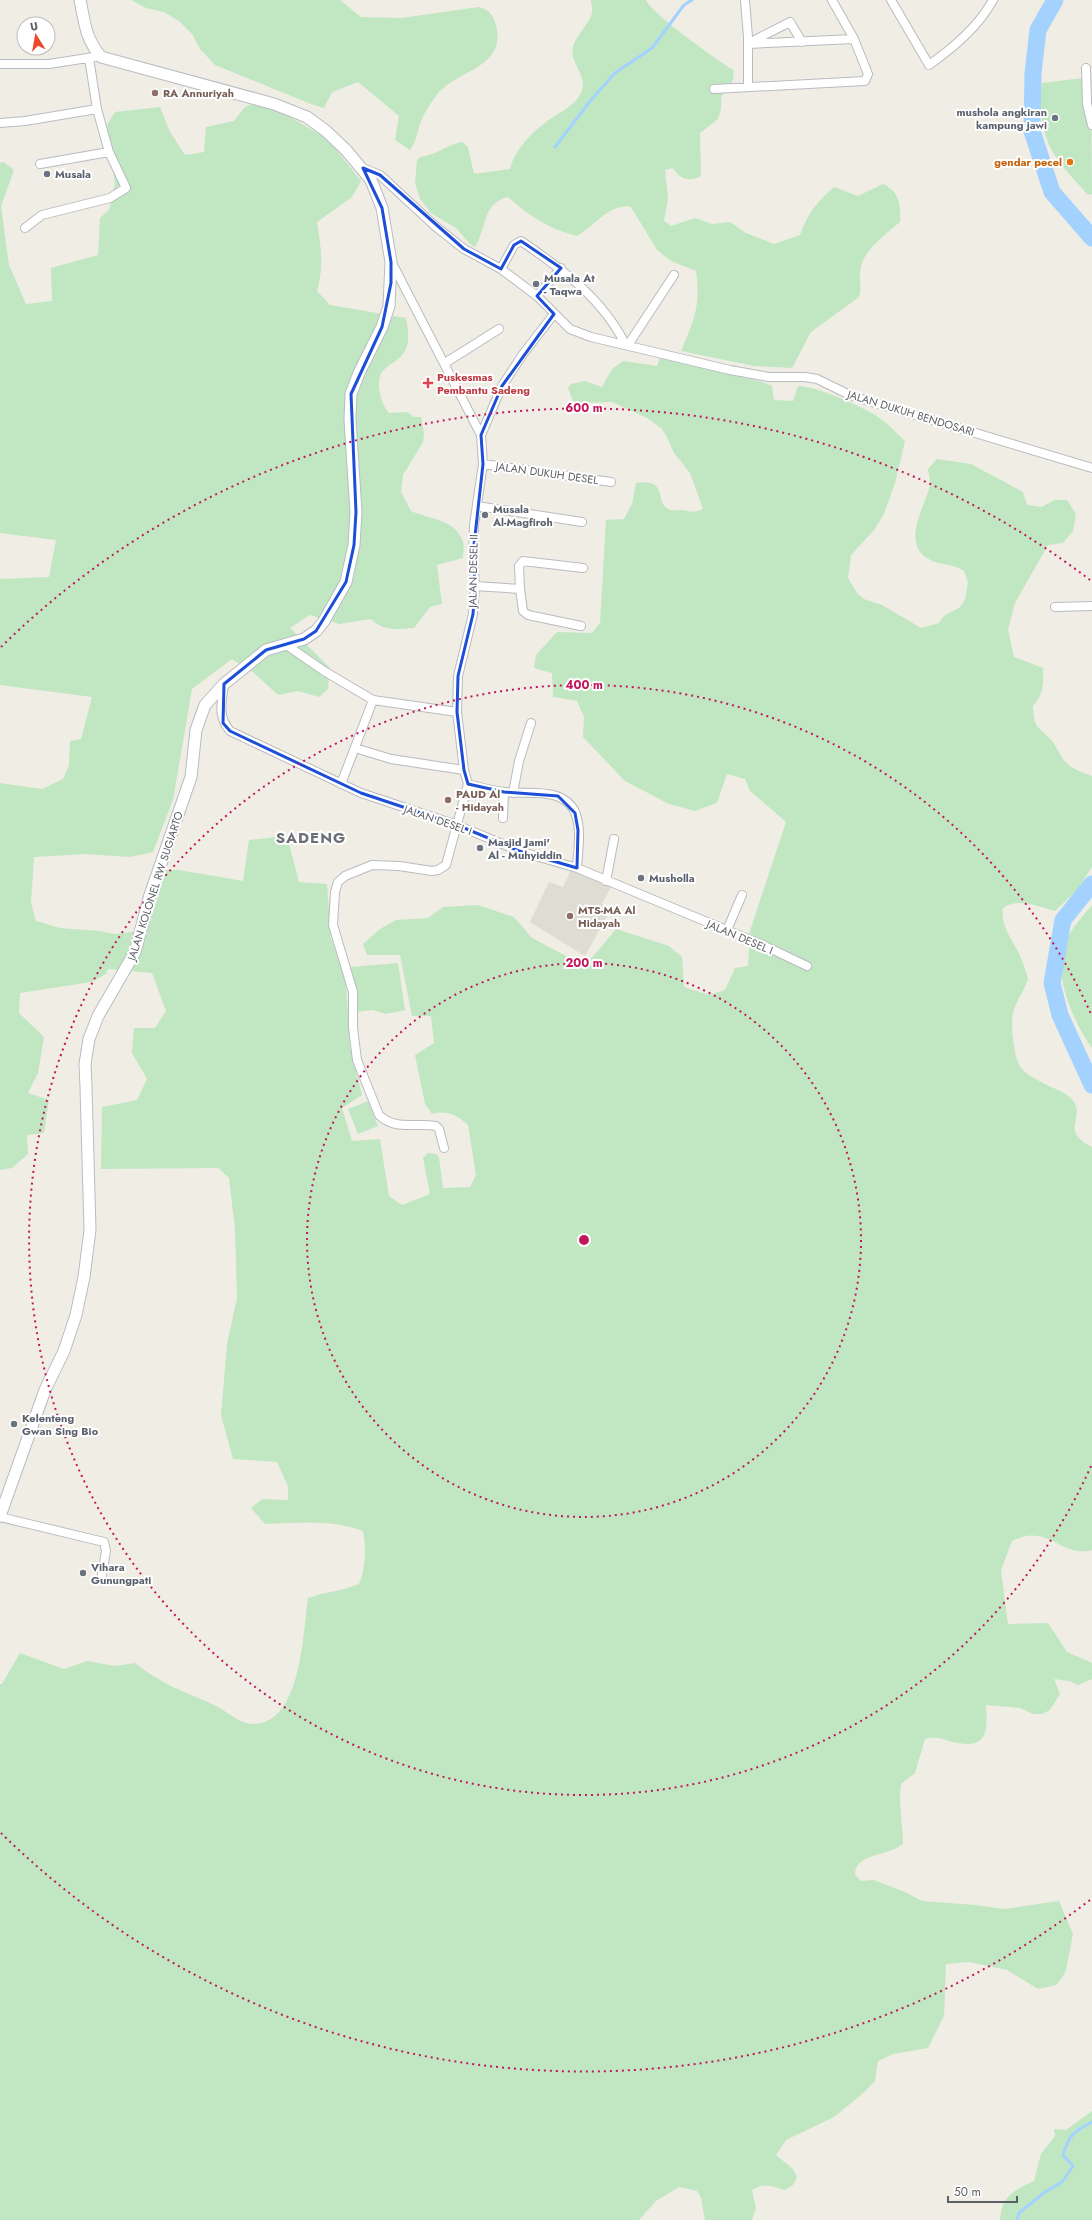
<svg xmlns="http://www.w3.org/2000/svg" width="1092" height="2220" viewBox="0 0 1092 2220" font-family="Jost,sans-serif">
<style>
.education{fill:#dfdcd2}
.green{fill:#c0e7c2}
.lines{fill:none;stroke-linecap:round;stroke-linejoin:round}
.stream{stroke:#a4d2ff;stroke-width:3}
.river{stroke:#a4d2ff;stroke-width:17}
.minor-casing{stroke:#b9bbc0;stroke-width:10}
.secondary-casing{stroke:#b9bcc2;stroke-width:13}
.minor{stroke:#fff;stroke-width:8}
.secondary{stroke:#fff;stroke-width:11}
.marked{fill:none;stroke:#1d4ed8;stroke-width:3;stroke-linejoin:round}
.ring{fill:none;stroke:#c2185b;stroke-width:2;stroke-dasharray:2 4}
.education-dot{fill:#8d6e63;stroke:#fff;stroke-width:1.5}
.worship-dot{fill:#6b7280;stroke:#fff;stroke-width:1.5}
.food-dot{fill:#e8710a;stroke:#fff;stroke-width:1.5}
.health-dot{fill:#e0444e;stroke:#fff;stroke-width:1.5}
.labels{text-anchor:middle;dominant-baseline:central;stroke-width:4;stroke-linejoin:round;paint-order:stroke}
.education-label{font-size:11px;font-weight:bold;fill:#785e54;stroke:#fff;text-anchor:start}
.worship-label{font-size:11px;font-weight:bold;fill:#5b616d;stroke:#fff;text-anchor:start}
.food-label{font-size:11px;font-weight:bold;fill:#c56008;stroke:#fff;text-anchor:end}
.health-label{font-size:11px;font-weight:bold;fill:#be3a42;stroke:#fff;text-anchor:start}
.street-label{font-size:11px;fill:#5c5f65;stroke:#fff}
.district-label{font-size:15px;font-weight:bold;letter-spacing:1px;fill:#6d7177;stroke:#fff}
.centre{fill:#c2185b;stroke:#fff;stroke-width:2}
.ring-label{font-size:12px;text-anchor:middle;font-weight:bold;fill:#c2185b;stroke:#fff;stroke-width:4;stroke-linejoin:round;paint-order:stroke}
</style>
<rect width="100%" height="100%" fill="#efede4"/>
<path class="education" d="M572,868l39,19 -9,17 9,5 -26,47 -55,-34 19,-40 14,5z"/>
<path class="green" d="M131,0h209l21,17 41,1 77,-11c11,3 14,8 17,18 11,44 -41,45 -60,71 -5,6 -11,16 -14,23 -5,11 -5,22 -12,31l-15,-10 4,-24 -41,-34 -26,10 -8,16 -13,-4 -96,-39 -15,-16 -8,-15 -13,-13 -15,-9 -18,-4z
M591,0h55c5,13 73,62 88,70l-1,10 -12,17v12l-3,10 -18,14 1,43c-12,6 -20,4 -28,-8l-8,2 3,28 -4,23 7,5 24,-8 17,6 18,-2 16,11 28,11 26,-9c8,-22 16,-32 34,-48l24,9 25,-12c17,8 18,21 17,38 -15,13 -39,29 -40,51 -1,9 2,15 -1,24l-48,35 -19,36 -38,-2 -73,-15c13,-31 20,-45 15,-80l-25,-10 -14,-11 -26,-43c-22,-4 -36,19 -54,29 -28,-7 -48,-20 -69,-39 -26,6 -21,31 -33,50l-5,-3 -14,-16 -25,-15 -11,-14 -5,-16 2,-23 3,-3c17,-2 26,-12 42,-15l6,5 6,27 36,-5c5,-20 22,-37 39,-49 11,-8 28,-15 33,-30 5,-16 -13,-28 -9,-43 3,-12 18,-25 19,-35 1,-4 -1,-8 -1,-12z
M1091,77l1,117 -4,1c-11,-13 -23,-24 -32,-38 -14,-19 -18,-51 -14,-74z
M249,105h10l17,4 52,30 33,42 -9,16 -35,25c4,25 7,45 0,69l13,14 76,13c2,12 5,25 -3,36 -5,7 -16,11 -21,18 -7,11 -1,32 7,41l18,-1 7,5h7l3,17 -1,8 -20,33 -2,17 10,19c18,8 42,8 51,28 3,5 1,14 1,19l-26,7 5,39 -12,3 -16,21c-17,1 -30,4 -43,-9l-31,5 -30,-9 -20,13 40,40 -2,21 -9,8 -21,-6 -20,4 -25,-23 -21,-13 -40,30 -19,111 -20,52 -23,5 -45,-3 -51,3 -3,46 5,18 24,7 39,3 16,3 32,-4 19,-60h13l64,11 6,-41 38,-4 12,46 28,2 4,54 15,44 4,65 12,48 -20,13 10,33 28,-2 9,57 13,9 28,-11 -7,-36 5,-5 8,1 3,3 4,31 27,-1 6,-12 -8,-50c-12,-10 -20,-15 -36,-11l-7,-10 -10,-49 19,-12 -3,-27h-19l-12,-61h-33l-4,-11 17,-15 16,-9 32,-2 15,-11 35,-2 36,12 18,21 53,28 31,-37 53,17 13,11 2,30 25,8 16,-5 10,-22 13,-2 2,-35 36,-109 -36,-31 -5,-12 -18,-5 -10,29 -22,8 -26,-7 -44,-23 -42,-44 1,-20 -7,-16 -24,-4 -1,-24 -18,-5 2,-13 21,-23 35,1 8,-10 6,-103 18,-1 8,-15 4,-21c34,-5 17,20 34,27 4,1 9,0 13,0 8,2 12,3 20,-1l-13,-36 -16,-20 -8,-18 -5,-7 -14,-10 -35,-16 -35,1 -4,-2 -5,-13 3,-4 14,-3 17,6 10,-18 11,-8 34,5 3,-8 103,24 9,4 2,14 19,1 5,-15c19,0 72,23 87,36 7,6 13,13 20,19l-10,42 -11,31 -10,16 -23,25 -3,23 9,15 7,6 18,6 39,23 18,-5 5,-7 16,-9 5,-7 3,-18 -4,-11c-11,-8 -26,-5 -37,-13 -26,-17 -1,-52 3,-74 1,-5 -2,-10 -2,-15l9,-10 34,5 52,28 4,13 15,2 12,-7h13l9,14 -3,17 -10,12 -15,2 -33,58 -7,26 6,28 29,11c1,15 0,27 -10,38 1,23 4,19 18,34 4,4 7,11 10,16 7,12 19,16 31,20v91l-14,22 -23,22c-16,-4 -37,-14 -52,-3 -3,19 11,33 18,50 3,7 5,14 7,21 -4,12 -12,22 -15,34 -3,10 1,49 9,56 5,6 14,10 21,14 10,6 24,8 31,19 11,17 -15,28 18,45v403c-30,9 -44,-28 -80,-9l-11,29 7,54 40,-1 19,29 25,11v16l-14,6 -9,-4 -15,-2 6,15 -10,16 -8,4h-9l-13,-6 -34,-3c2,28 1,45 -33,37 -11,-3 -17,-6 -28,-3l-10,34 -14,11c-3,20 2,40 2,60 -13,12 -49,9 -48,31l6,6 13,-1 33,13 15,8 53,4 29,4 55,-8 14,33 -7,36 -4,8 -6,7 -18,4 -31,-19 -38,-8 -23,2 -2,52 -16,32 -35,6 -15,7 -3,20 -13,13 -28,23 -48,23 -10,15 17,14 4,8 -4,8 -8,5c-13,-4 -21,-8 -33,0l4,18 -4,12h-47l-4,-22 -4,-7 -18,-4 -23,14 -17,19h-639v-536h2l18,-31 44,16 23,-8 28,5 20,-3c8,6 16,12 25,17 18,11 39,17 58,27 11,6 22,17 35,17 49,0 50,-93 55,-126 17,-6 34,-7 51,-14 7,-16 7,-37 4,-53 -32,-12 -65,-8 -98,-7l-14,-16 11,-9 26,1v-14l-11,-24 -44,-3 -12,-44 6,-71 10,-46 -2,-69 -6,-51 -11,-10 -117,1 1,-62 35,-7 10,-21 -15,-26 2,-25h21l11,-17 -14,-38 -44,-4 -2,5 -15,8 -71,11 -1,20 25,24 -6,36 -10,20 21,7 -5,33 -17,2 1,19 -16,14 -12,2v-387l42,6 21,-10 6,-14 1,-24 11,-2 11,-42 -92,-12v-106l49,-2 7,-37 -56,-7v-370l4,-1 10,8 -13,36 8,59 17,39 26,-3 -1,-33 47,-13 2,-37 9,-8 6,-26 -8,-59 8,-13 45,-5 10,25 15,23 19,-3 2,-25 28,-6 11,-14z
M1092,905v143c-17,-23 -40,-74 -28,-103 6,-15 17,-27 28,-40z
M398,963l7,47 -19,4 -14,-4 -17,2 -5,-45z
M368,1101l10,25 -20,8 -10,-25z
M1092,2111v109h-92c2,-25 13,-29 34,-39l7,-27 14,-18 -1,-7 12,1z"/>
<g class="lines">
<path class="stream" d="M555,147l36,-47 24,-27 37,-25 32,-43 8,-5
M1017,2220l2,-7 26,-21 17,-10 11,-16 -10,-11c6,-20 11,-24 29,-33"/>
<path class="river" d="M1055,0l-17,30 -5,43 -1,58 20,61 40,46
M1092,884l-29,36 -11,63 8,32 32,70"/>
<g class="minor-casing">
<path id="minor" d="M745,0l3,37v50
M891,0l38,65c25,-18 49,-38 64,-65
M751,42l39,-20 12,20
M748,44l106,-5
M0,64h49l45,-7
M1086,68l1,36 5,21
M714,89l151,-8 3,-7 -14,-35 -22,-39
M0,123l25,-2 72,-12
M40,164l69,-12
M363,168l17,7 55,51 29,23 37,20 36,27 33,33 21,8 139,33 39,7h36l12,2 35,17 240,72
M25,228l17,-13 68,-17 16,-10 -17,-36 -12,-43 -8,-51
M392,263l89,172 2,29 -9,61 -1,29 2,32 -2,28 -15,62 -1,36 7,58 4,14 -22,81 -8,5 -6,1 -33,-5 -27,-1 -27,11 -7,6 -3,10 -2,33 20,67v36l4,32 22,55c17,16 36,7 57,11l3,3 5,19
M501,269l13,-24 7,-4c41,28 82,58 104,103
M537,296l24,-28
M628,345l46,-70
M445,363l54,-34
M481,435l21,-49 21,-32 31,-40
M483,464l128,18
M477,506l105,16
M475,586l45,3 3,22 5,4 53,11
M520,589l-1,-23 4,-5 60,7
M1055,607l37,-1
M285,644l39,27 49,29 84,12
M224,684c-2,18 -7,32 6,47l131,62 96,32 62,26 58,17 188,78 42,20
M355,748l36,11 73,11
M341,784l32,-84
M468,784c12,3 24,7 37,8 22,3 58,-6 70,20 7,17 3,38 2,56
M513,793l6,-32 12,-38
M503,818l1,-26
M606,881l8,-42
M727,930l15,-35
M0,1517l104,25 2,9 -4,24"/>
</g>
<g class="secondary-casing">
<path id="secondary" d="M0,1516l45,-126 19,-39 12,-36 8,-38 6,-47 -4,-143 -1,-23 4,-25 9,-23 37,-64 15,-57 41,-118 5,-47 9,-25 19,-21 42,-34 38,-11 12,-8 8,-10 22,-39 8,-37 2,-33 -6,-92 1,-26 8,-21 23,-46 7,-21 2,-44 -9,-54 -11,-28 -25,-30 -20,-19 -19,-14 -33,-13 -173,-47c-16,-19 -16,-34 -21,-57"/>
</g>
<use href="#minor" class="minor"/>
<use href="#secondary" class="secondary"/>
</g>
<path class="marked" d="M363,168l17,7 84,74 37,20 13,-24 7,-4 40,27 -24,28 17,18 -52,72 -21,49 2,29 -10,90 2,32 -2,28 -15,62 -1,36 7,58 4,14 36,8 54,4 17,17 3,17 -1,38 -58,-17 -62,-26 -96,-32 -131,-62 -7,-8 1,-39 42,-34 38,-11 12,-8 30,-49 8,-37 2,-33 -5,-118 31,-67 9,-44v-21l-9,-54z"/>
<g class="ring">
<circle cx="584" cy="1240" r="277"/>
<path d="M1091 1466A555 555 0 1 1 1091 1014"/>
<path d="M1090 1900A832 832 0 0 1 1 1833M1 647A832 832 0 0 1 1090 580"/>
</g>
<g class="education-dot">
<circle cx="155" cy="93" r="4"/>
<circle cx="448" cy="800" r="4"/>
<circle cx="570" cy="916" r="4"/>
</g>
<g class="worship-dot">
<circle cx="1055" cy="118" r="4"/>
<circle cx="47" cy="174" r="4"/>
<circle cx="536" cy="284" r="4"/>
<circle cx="485" cy="515" r="4"/>
<circle cx="480" cy="848" r="4"/>
<circle cx="641" cy="878" r="4"/>
<circle cx="14" cy="1424" r="4"/>
<circle cx="83" cy="1573" r="4"/>
</g>
<circle class="food-dot" cx="1070" cy="162" r="4"/>
<path class="health-dot" d="M426 377h4v4h4v4h-4v4h-4v-4h-4v-4h4z"/>
<g class="labels">
<g class="education-label">
<text x="163" y="93">RA Annuriyah</text>
<text x="456" y="794">PAUD Al<tspan x="456" dy="13">- Hidayah</tspan></text>
<text x="578" y="910">MTS-MA Al<tspan x="578" dy="13">Hidayah</tspan></text>
</g>
<g class="worship-label">
<text x="1047" y="112" text-anchor="end">mushola angkiran<tspan x="1047" dy="13">kampung jawi</tspan></text>
<text x="55" y="174">Musala</text>
<text x="544" y="278">Musala At<tspan x="544" dy="13">- Taqwa</tspan></text>
<text x="493" y="509">Musala<tspan x="493" dy="13">Al-Magfiroh</tspan></text>
<text x="488" y="842">Masjid Jami'<tspan x="488" dy="13">Al - Muhyiddin</tspan></text>
<text x="649" y="878">Musholla</text>
<text x="22" y="1418">Kelenteng<tspan x="22" dy="13">Gwan Sing Bio</tspan></text>
<text x="91" y="1567">Vihara<tspan x="91" dy="13">Gunungpati</tspan></text>
</g>
<g class="food-label">
<text x="1062" y="162">gendar pecel</text>
</g>
<g class="health-label">
<text x="437" y="377">Puskesmas<tspan x="437" dy="13">Pembantu Sadeng</tspan></text>
</g>
<g class="street-label">
<text transform="translate(911 413) rotate(17)">JALAN DUKUH BENDOSARI</text>
<text transform="translate(547 473) rotate(8)">JALAN DUKUH DESEL</text>
<text transform="translate(473 571) rotate(-89)">JALAN DESEL II</text>
<text transform="translate(438 820) rotate(19)">JALAN DESEL I</text>
<text transform="translate(155 886) rotate(-72)">JALAN KOLONEL RW SUGIARTO</text>
<text transform="translate(740 937) rotate(23)">JALAN DESEL I</text>
</g>
<g class="district-label">
<text x="311" y="838">SADENG</text>
</g>
</g>
<circle cx="584" cy="1240" r="6" class="centre"/>
<g class="ring-label">
<text x="584" y="412">600 m</text>
<text x="584" y="689">400 m</text>
<text x="584" y="967">200 m</text>
</g>
<g transform="translate(36 36) rotate(349)"><circle r="19" fill="#ffffff" stroke="#bebfc1"/>
<path d="M0-3L7 15L0 10L-7 15Z" fill="#ed462c"/>
<text y="-6" font-size="11" font-weight="bold" text-anchor="middle" fill="#5c5f65">U</text>
</g>
<path d="M948 2196v6h69v-6" fill="none" stroke="#5c5f65" stroke-width="2"/>
<text x="954" y="2196" font-size="12" fill="#5c5f65" stroke="#ffffff" stroke-width="3" paint-order="stroke">50 m</text>
</svg>
